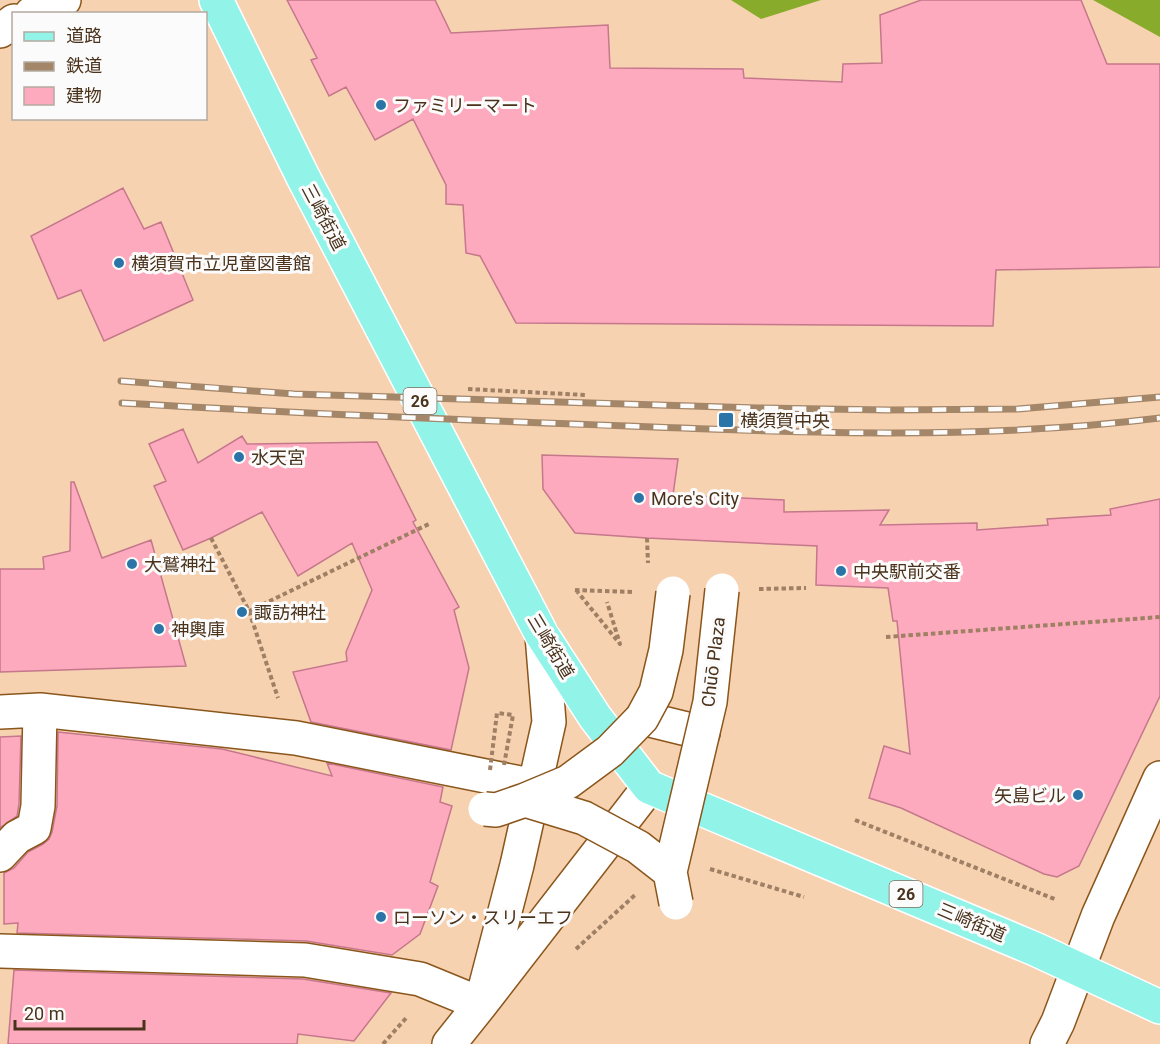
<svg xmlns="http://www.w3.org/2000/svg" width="1160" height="1044" viewBox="0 0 1160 1044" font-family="Roboto,'Noto Sans JP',sans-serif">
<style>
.forest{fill:#89ab2c}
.building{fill:#fdaabe;stroke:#c5778b;stroke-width:1.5}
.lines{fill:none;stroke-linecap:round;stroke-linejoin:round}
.minor-casing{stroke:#8b561b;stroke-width:36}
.major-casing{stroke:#fff;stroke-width:36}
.path{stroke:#9f8064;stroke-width:4;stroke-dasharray:4.5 3;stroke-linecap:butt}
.minor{stroke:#fff;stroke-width:33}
.major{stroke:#92f4e9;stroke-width:33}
.rail-casing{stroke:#a48669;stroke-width:7}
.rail{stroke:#fbfbfb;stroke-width:4.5;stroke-dasharray:14;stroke-linecap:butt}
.minor-bridge-casing{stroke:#8b561b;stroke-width:36;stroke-linecap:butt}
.path-bridge{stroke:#9f8064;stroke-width:4;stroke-dasharray:4.5 3;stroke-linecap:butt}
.minor-bridge{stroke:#fff;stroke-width:33}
.poi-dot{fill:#2b74a7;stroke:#fbfbfb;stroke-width:2}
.labels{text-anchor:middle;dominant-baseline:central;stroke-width:6;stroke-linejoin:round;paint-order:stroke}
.shield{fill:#fbfbfb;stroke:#7f6e5e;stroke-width:1.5}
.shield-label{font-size:16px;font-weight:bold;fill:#4a321b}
.poi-label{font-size:18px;fill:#4a321b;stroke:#fbfbfb;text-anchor:start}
.street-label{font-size:18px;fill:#4a321b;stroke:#fbfbfb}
</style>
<rect width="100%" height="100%" fill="#f7d2b1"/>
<path class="forest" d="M731,0h90l-60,19z
M1093,0h67v37z"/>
<path class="building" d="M287,0h148l16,33 157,-8 2,43 133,1 1,9 98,4 1,-18 39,-1 -2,-48 41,-15h160l26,64h53v203l-164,3 -3,56 -477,-3 -36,-67 -14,-3 -3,-48 -17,-1v-19l-33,-66 -38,21 -29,-53 -17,9 -18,-36 6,-2z
M123,188l21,41 17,-7 32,78 -89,41 -23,-51 -23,9 -27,-63z
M183,429l15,34 44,-27 5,8 130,-2 39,78 -3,2 46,85 -5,3 15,58 -18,82 -140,-28 -18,-50 54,-11 -1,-9 26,-62 -20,-47 -54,33 -36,-64 -51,26 -28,12 -29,-64 12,-5 -17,-37z
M542,455l136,4 -5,36 111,5v12l105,-2 -9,15 97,-2v7l71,-5 -1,-6 64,-4 -1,-6 50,-10v197l-81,170 -22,11 -13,-3 -143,-66 -32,-10 15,-52 26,8 -13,-133h-4l-5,-33 -72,-3 1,-39 -170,-8 -72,-5 -32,-44z
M71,482h3l28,76 49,-18 35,126 -186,6v-103h44l-1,-12 27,-6z
M58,732l164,17 110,27 -5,-13 116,24 -3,15 12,4 -22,76 8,4 -18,48 -28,21 -86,-14 -289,-8 1,-10 -14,1v-51l10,-5 14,-16 15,-8 6,-5 3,-7 5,-26z
M21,736l-2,68 -2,12 -17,12v-91z
M14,970l289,9 88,14 -37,48 -56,-7 -1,10h-289z"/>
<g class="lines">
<g class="minor-casing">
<path id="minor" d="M31,14l33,-14
M0,31l14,-10
M0,712l40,-2 256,28 239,48
M642,718l61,15
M0,855l17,-18 17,-9 4,-22 2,-96
M0,951l305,9 115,19 61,25 36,-139 32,-143 -7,-87
M449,1044l32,-40 168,-217
M1047,1044l11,-22 40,-106 62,-138"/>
</g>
<g class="major-casing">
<path id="major" d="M216,0l87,177 239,458 53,82 54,70 386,162 125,58"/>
</g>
<path class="path" d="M468,389l117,6
M211,538l38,73 29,87
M647,538l1,25
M759,589l47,-1
M575,590l60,2
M576,590l44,54 -13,-42
M249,611l182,-88
M886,637l274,-20
M855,820l202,80
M710,869l94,28
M576,949l59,-54
M383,1044l24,-27"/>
<use href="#minor" class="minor"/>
<use href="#major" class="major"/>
<g class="rail-casing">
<path id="rail" d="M121,381l173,13 464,14 130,2 130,-1 142,-12
M122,403c168,10 337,17 506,23 177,7 356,14 532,-8"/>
</g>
<use href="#rail" class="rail"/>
<g class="minor-bridge-casing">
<path id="minor-bridge" d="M525,800l43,-18 42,-31 32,-33 14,-26 10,-42 7,-57
M485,809l11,1 29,-10 59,18 54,29 32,25
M676,903l-6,-31 40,-170 12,-112"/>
</g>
<path class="path-bridge" d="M490,770l7,-57 16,2 -9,50"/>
<use href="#minor-bridge" class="minor-bridge"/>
</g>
<g class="poi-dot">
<circle cx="381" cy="105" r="6"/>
<circle cx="119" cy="263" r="6"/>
<rect x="718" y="412" width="16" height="16" rx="3"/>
<circle cx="239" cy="457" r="6"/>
<circle cx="639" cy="498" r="6"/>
<circle cx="132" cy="564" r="6"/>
<circle cx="841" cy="571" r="6"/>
<circle cx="242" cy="612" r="6"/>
<circle cx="159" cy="629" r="6"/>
<circle cx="1078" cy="795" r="6"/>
<circle cx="381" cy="917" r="6"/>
</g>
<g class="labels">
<g class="shield">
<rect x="403.5" y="388" width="33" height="26" rx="4.5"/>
<rect x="889.5" y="881" width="33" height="26" rx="4.5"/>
</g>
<g class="shield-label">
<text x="420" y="401">26</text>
<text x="906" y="894">26</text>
</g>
<g class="poi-label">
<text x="393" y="105">ファミリーマート</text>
<text x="131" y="263">横須賀市立児童図書館</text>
<text x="740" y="420">横須賀中央</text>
<text x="251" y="457">水天宮</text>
<text x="651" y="498">More's City</text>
<text x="144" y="564">大鷲神社</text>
<text x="853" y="571">中央駅前交番</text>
<text x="254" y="612">諏訪神社</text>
<text x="171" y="629">神輿庫</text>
<text x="1066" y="795" text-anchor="end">矢島ビル</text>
<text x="393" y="917">ローソン・スリーエフ</text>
</g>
<g class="street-label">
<text transform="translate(324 217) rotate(62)">三崎街道</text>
<text transform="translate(551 646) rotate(59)">三崎街道</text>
<text transform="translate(713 662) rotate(-83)">Chūō Plaza</text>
<text transform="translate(972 922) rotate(23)">三崎街道</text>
</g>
</g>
<rect x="12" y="12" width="195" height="108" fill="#fbfbfb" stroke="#b4aba1" stroke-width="1.5"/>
<rect x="24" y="32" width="30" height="9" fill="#92f4e9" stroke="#b4aba1" stroke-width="1.5"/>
<text x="66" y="42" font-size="18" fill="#4a321b">道路</text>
<rect x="24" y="62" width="30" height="9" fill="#a48669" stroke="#b4aba1" stroke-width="1.5"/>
<text x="66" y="72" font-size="18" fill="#4a321b">鉄道</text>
<rect x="24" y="87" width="30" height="18" fill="#fdaabe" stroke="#b4aba1" stroke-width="1.5"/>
<text x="66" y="102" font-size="18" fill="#4a321b">建物</text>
<path d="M15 1020v9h129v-9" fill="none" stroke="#4a321b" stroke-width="3"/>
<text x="24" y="1020" font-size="18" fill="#4a321b" stroke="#fbfbfb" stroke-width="4.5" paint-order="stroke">20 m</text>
</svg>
